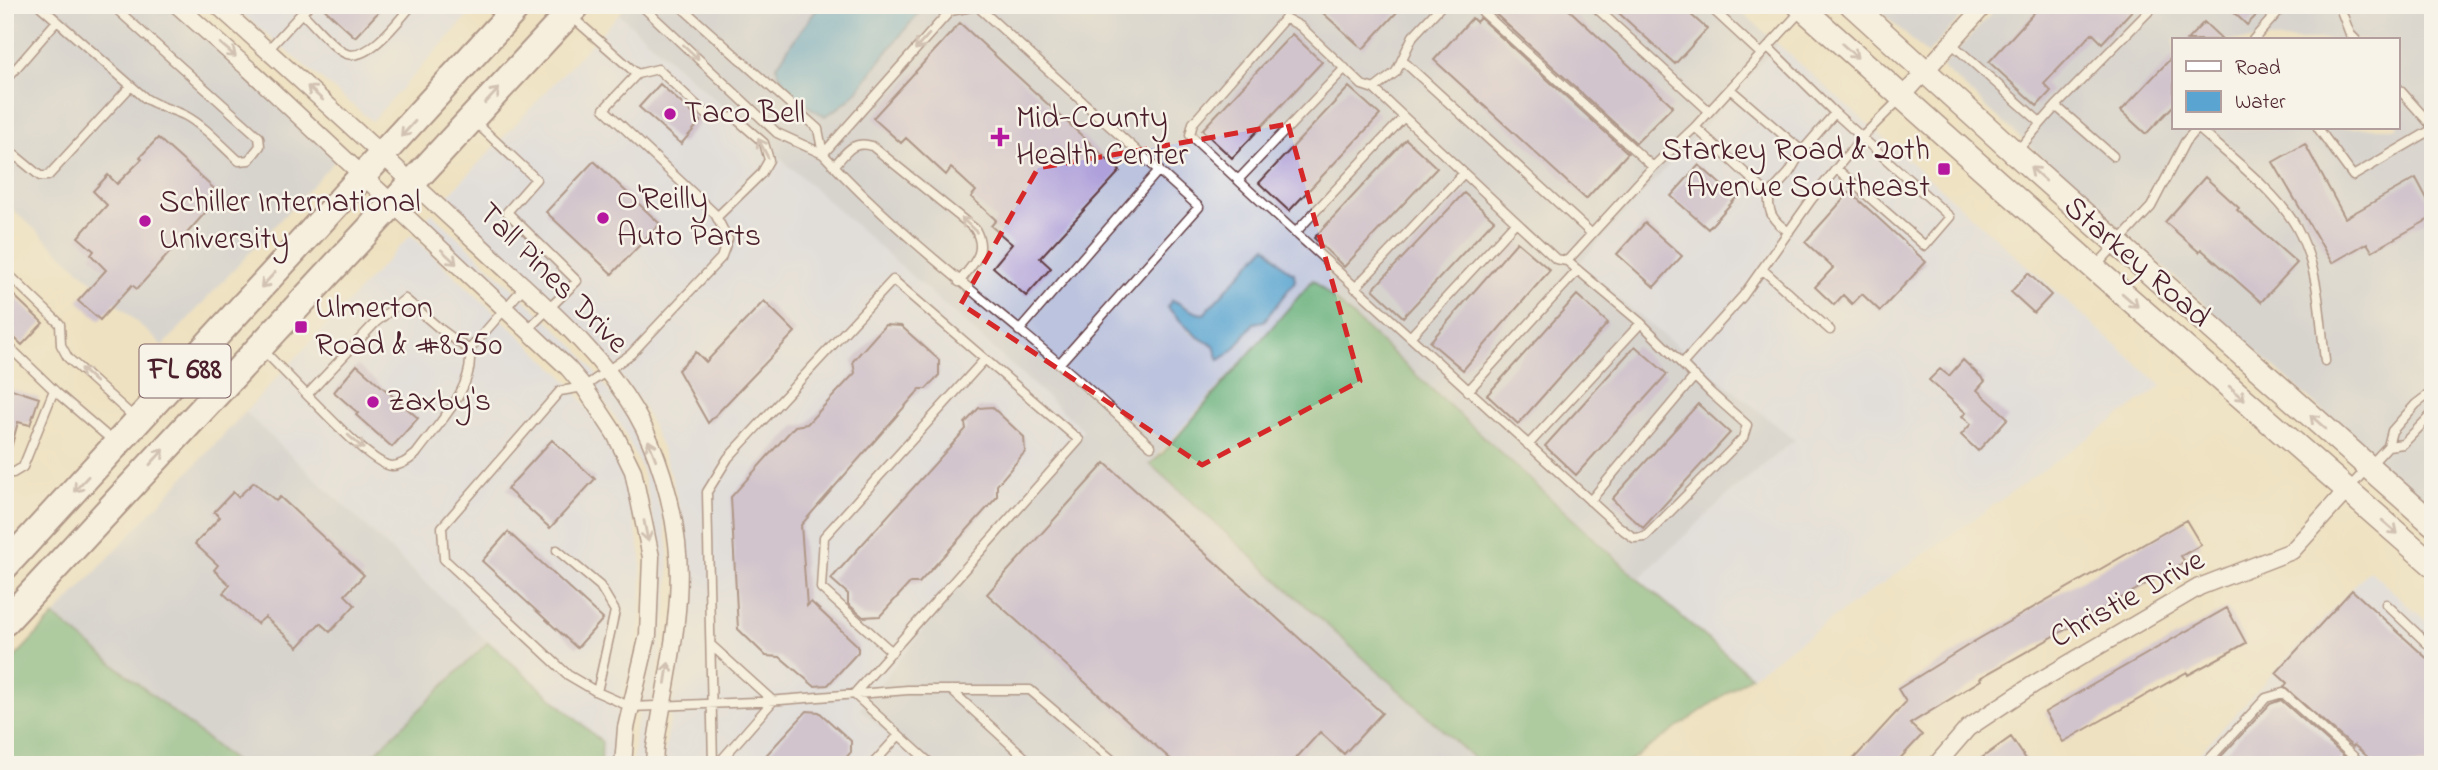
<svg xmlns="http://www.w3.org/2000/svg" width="2438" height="770" viewBox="0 0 2438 770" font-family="'Indie Flower',sans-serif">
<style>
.built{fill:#d1d9f9}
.industrial{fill:#bbc3de;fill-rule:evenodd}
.forest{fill:#60ad77;stroke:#556651;stroke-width:2}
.water{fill:#59a4d1;stroke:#52627e;stroke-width:2}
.building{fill:#afa0db}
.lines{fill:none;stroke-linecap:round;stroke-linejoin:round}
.lane-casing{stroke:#633c42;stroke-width:11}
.street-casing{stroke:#633c42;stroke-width:19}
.secondary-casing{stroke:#633c42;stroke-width:26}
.primary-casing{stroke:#633c42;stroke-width:30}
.lane{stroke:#fff;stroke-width:8}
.street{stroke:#fff;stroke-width:16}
.secondary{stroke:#fff;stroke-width:23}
.primary{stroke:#fff;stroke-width:26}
.oneway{stroke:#ae9aa0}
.marked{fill:none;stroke:#d62828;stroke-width:5;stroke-dasharray:14 9;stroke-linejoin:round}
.poi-dot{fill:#b5179e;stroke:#f7f3e8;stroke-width:2.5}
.labels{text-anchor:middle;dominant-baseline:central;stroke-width:5;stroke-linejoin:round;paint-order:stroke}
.shield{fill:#f7f3e8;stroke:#7e5f64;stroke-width:2}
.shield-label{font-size:30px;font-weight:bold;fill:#4a1f2b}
.poi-label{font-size:32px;fill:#4a1f2b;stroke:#f7f3e8;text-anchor:start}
.street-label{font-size:32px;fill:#4a1f2b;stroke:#f7f3e8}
</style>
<rect width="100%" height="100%" fill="#f7f3e8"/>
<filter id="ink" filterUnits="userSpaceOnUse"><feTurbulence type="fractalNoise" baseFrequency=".0143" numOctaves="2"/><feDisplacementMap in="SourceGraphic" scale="14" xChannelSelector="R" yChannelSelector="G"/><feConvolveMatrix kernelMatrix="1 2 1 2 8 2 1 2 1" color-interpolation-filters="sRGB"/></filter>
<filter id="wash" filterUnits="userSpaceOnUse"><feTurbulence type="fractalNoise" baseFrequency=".00686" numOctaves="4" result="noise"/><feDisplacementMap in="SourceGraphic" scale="28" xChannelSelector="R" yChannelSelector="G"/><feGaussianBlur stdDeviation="1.57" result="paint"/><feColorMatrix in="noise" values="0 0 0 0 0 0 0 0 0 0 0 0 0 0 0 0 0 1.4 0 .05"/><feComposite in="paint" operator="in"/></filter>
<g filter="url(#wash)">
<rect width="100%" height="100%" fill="#eee1c1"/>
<path class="built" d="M231,5h247l-106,116z
M619,14l466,416 -224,279 63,56h-260l1,-15 20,-126 3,-40 -1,-38 -6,-30 -9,-38 -11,-32 -17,-38 -52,-70 -148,-138z
M1778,44l384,342 -411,290 -112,-97 94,-89 61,-50 -218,-174z
M432,213l146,136 50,68 15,33 20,68 5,26 1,37 -3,39 -21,126v19h-12l2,-35 22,-92 4,-42v-40l-19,-86 -19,-41 -32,-47 -17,-21 -151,-139z
M411,235l150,139 15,18 31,45 17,37 17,83 1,36 -4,40 -22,93 -3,39h-12l1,-23 -114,-100 -243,-230z
M2369,570l64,57v138h-245z"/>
<path class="industrial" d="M5,5h181l157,147 -180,194 -158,-144z
M627,5h193l-6,7 29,95 28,-31 13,-20 41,-51h809l44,39 -201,222 218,174 -62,50 -94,89 -326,-299 -163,184 331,301h-557l-64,-56 224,-279 -465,-416zM1266,246l9,8 7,13 12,6 1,8 -31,40 -10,2 -14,21 -12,11 -10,5 -4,-15 -11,-4 -13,-8 -8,-12 1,-17 15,10 6,1z
M1874,5h98l-45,49z
M1999,5h434v506l-491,-444zM2174,40h224v88h-224z
M245,412l243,230 -125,123h-124l-185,-149z"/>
<path class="forest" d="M1313,280l326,300 112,96 -127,89h-143l-331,-301 14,-12z
M54,616l185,149h-234v-97z
M488,642l114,100 -1,23h-238z"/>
<path class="water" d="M820,5h105c-13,16 -26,32 -39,48 -21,26 -29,47 -61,63 -25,-13 -38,-23 -49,-49l15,-23z
M1266,246c12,11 13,20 28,27l1,8 -31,40 -10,2c-13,15 -16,27 -35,37l-5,-15c-21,-7 -31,-23 -47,-38l5,-7c11,4 20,14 32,14z"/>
<g id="blocks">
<path class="building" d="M320,5h65l-30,32z
M1314,5h75l8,7 -34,37z
M1491,5h73l109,101 -37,37 -147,-135z
M1610,5h70l27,24 -32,35z
M2041,5h96l-35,38 -10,-10 -48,51 7,7 -14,15 -48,-44z
M2226,5h40l-19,20z
M1472,18l4,4 4,-4 148,135 -42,46 -152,-139z
M2204,22l19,18h-36z
M960,23l160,148 -80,87 11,10 -25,28 -33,-29 19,-23 -21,-18 5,-6 -25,-23 5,-6 -25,-23 -5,7 -40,-37 -5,5 -28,-25z
M1292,34l30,28 -90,96 -30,-28z
M2174,55v50l-28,29 -25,-23z
M660,84l41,37 -20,23 -42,-37z
M1349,87l31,28 -91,96 -30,-28z
M158,138l63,57 -84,94 -5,-4 -32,35 -22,-19 28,-31 -15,-15 3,-4 -16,-14 29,-32 -14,-14 15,-16 9,9 25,-25 -2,-2z
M1406,139l31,29 -93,99 -30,-29z
M2305,144l40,74 71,-40 17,32v7l-61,34 -5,-8 -35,20 -59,-101z
M594,161l66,63 -48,50 -66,-62z
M1699,165l37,33 -28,31 -37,-33z
M2205,177l34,31 -2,2 60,53 -36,39 -60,-53 -2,3 -34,-30z
M1850,192l76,70 -46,49 -18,-17 -10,10 -9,-9 -9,10 -19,-18 18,-19 -28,-26z
M1464,193l30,27 -91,97 -30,-28z
M1645,223l37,33 -28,31 -37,-33z
M1517,242l33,28 -87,100 -33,-28z
M2028,273l23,22 -17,18 -23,-21z
M5,287l38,36 -21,22 -17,-16z
M1577,295l31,28 -90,101 -31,-29z
M764,301l31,31 -87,91 -30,-53 18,-18 10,10z
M885,325l16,1 38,34v15l-13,14h-6l-119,136 6,81 4,-4 47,44v6l-30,33 -14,1 -34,-29 -14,-1 -28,-27 -7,-132 64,-71 12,-2 48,-51 -2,-12z
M1635,346l32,28 -91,101 -31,-29z
M1963,360l22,21 -8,9 31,28 -30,33 -17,-16 10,-11 -9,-8 4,-3 -37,-33 11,-11 9,7z
M357,365l61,53 -26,29 -36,-32 2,-2 -24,-21z
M5,387l34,11 -9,27 -12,-3 -8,30h-5z
M1698,404l32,29 -87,95 -31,-29z
M992,407l32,30 1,15 -28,33v12l-78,86h-9l-30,33 -17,1 -15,-13v-10l-17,-15 135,-150 -1,-6 14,-15z
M552,440l43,39 -45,49 -43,-39z
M1105,463l277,250 -38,41 -24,-22 -30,33h-113l-190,-171z
M254,482l22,19 4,-4 84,78 -19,20 10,10 -25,27 -10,-9 -22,24 -33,-30 -8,7 -34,-31 7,-8 -16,-15 4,-5 -23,-21 25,-27 -6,-5 19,-20 5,5z
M2186,520l15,25 -20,11 4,6 -205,116 1,2 -71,44 12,11 -28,30h-46l58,-63 -8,-13 77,-48z
M508,532l95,87 -26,29 -95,-87z
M2352,590l81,74v101h-56l-23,-20 -1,2 -69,-60 3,-4 -11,-10z
M2227,608l19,35 -58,32 -1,-3 -124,70 -18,-30z
M2281,700l63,56 -8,9h-123l57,-61z
M807,711l12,1 32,29v11l-11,13h-83z
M2011,737l19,28h-58z"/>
</g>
</g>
<g filter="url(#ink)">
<use href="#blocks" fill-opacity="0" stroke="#633c42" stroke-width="2"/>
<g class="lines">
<g class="lane-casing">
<path id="lane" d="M39,5l106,93c15,10 28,11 41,18 20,11 36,30 53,45l10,-1 11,-14 -1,-9 -147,-132
M641,5l136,128 46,21 -5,-25 -139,-124
M1442,5l-29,31 -17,36 -22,17 -12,-4 -62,-59 -15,-8 -92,105 -3,12 64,60 364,331 16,12 11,-1 98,-99 4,-13 -36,-32 -70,-70 -74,-62
M1475,5l178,162
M1593,5l116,106
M1708,5l53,49
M2339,5l11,29 6,6
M302,13c11,10 32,37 45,41 22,7 52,-34 65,-49
M571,16l66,58 -33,35 111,105 13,25 -7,19 -90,96 -47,33 -24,4 -118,136 2,32 124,116 29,17 34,15 124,-5 153,-12h122l88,75
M2253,40l31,-35
M1951,43l90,80
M1768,47l67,66 115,104 -25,29 -88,-77
M267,51l42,-46
M1402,60l189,173
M637,74l21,-5 48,45 29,4 29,25 5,17 -8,14 -44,43
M5,81l52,-60
M2398,88l35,39
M1374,89l182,170 11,2 86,-94 42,-40 106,-116
M1730,89l72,62
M2056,106l98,-100
M473,120l63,59 -29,33 70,69 -50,49
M1695,127l74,68
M2198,128c30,27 80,65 99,100 22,41 23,88 28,133
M2318,128l35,48 80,-47
M5,147l35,29h8l83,-90
M2017,151l39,-45 57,50
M834,166c13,-14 18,-26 38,-20l103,83c13,23 -1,34 -16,53
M1238,180l107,-112
M1789,232c-16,-11 -21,-18 -20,-37l20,-22 13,-22 33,-38
M1295,233l109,-116
M2096,266l55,-59 34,-65 12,-14
M1762,269l68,61
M5,271l55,53 1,21 7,13 68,61
M1355,288l109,-115
M1019,331l140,-161
M1410,337l106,-115
M5,343l52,50 57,49
M263,350l44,45 69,-73 29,-23 34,29 30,22c8,36 -33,76 -53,104 -7,6 -15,12 -24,12 -20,-1 -69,-56 -85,-71
M469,350l55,-63
M1683,363l60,-67 68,-96 51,-63 38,-38
M1059,364l140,-157 -222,-201 -27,5 -127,143c79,86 174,154 261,231 23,20 45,41 67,61
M1468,391l110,-121
M1528,445l113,-122
M2388,446l15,-2 30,-31
M5,472l8,1 10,-6 31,-77
M2349,488l39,-42 4,-15 24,-27 17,-13
M1590,501l105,-125
M557,550l43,36 15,25 -18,81
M2386,604l47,45
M711,645l62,56 -56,64
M892,652l-71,-64 3,-51 161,-178
M951,690l82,75
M713,765l-6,-273 21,-34 165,-178 186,160 -225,254 78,71
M872,765l27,-30
M2204,765l62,-67 17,-5 80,72"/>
</g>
<g class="street-casing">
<path id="street" d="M177,5l73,65 318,298 16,19 31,47 18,37 18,86 -3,78 -22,93 -3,37
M217,5c90,81 180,163 269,246 53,50 113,98 150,162 22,38 36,87 41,130 8,63 -12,142 -22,205l-1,17
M1902,97l83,-92
M1936,765l32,-37 66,-44 165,-97 93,-36 55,-61"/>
</g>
<g class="secondary-casing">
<path id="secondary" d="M1799,5l295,263 339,297
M1852,5l163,148 418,371"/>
</g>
<g class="primary-casing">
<path id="primary" d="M5,566l514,-561
M5,622l572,-617"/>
</g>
<use href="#lane" class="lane"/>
<use href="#street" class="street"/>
<use href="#secondary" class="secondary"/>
<use href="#primary" class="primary"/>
</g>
<defs><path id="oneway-shaft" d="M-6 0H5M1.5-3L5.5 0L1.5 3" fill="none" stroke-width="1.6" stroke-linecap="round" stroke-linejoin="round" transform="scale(1.75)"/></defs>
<g class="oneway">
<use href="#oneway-shaft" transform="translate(922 42) rotate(132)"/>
<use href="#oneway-shaft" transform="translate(228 50) rotate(41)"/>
<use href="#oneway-shaft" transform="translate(1850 51) rotate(42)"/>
<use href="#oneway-shaft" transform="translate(691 52) rotate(43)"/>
<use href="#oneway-shaft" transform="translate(315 93) rotate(-138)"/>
<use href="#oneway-shaft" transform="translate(492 96) rotate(-47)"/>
<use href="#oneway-shaft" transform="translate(408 129) rotate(132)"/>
<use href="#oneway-shaft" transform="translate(763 148) rotate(-118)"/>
<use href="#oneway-shaft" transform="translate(2038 174) rotate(-138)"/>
<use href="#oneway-shaft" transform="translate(969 225) rotate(-136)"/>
<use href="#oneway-shaft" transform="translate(449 257) rotate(43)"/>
<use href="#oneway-shaft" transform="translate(268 280) rotate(133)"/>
<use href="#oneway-shaft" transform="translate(2130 300) rotate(41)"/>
<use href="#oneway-shaft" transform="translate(88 375) rotate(-138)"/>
<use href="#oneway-shaft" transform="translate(2237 393) rotate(41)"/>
<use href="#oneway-shaft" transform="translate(2318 422) rotate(-138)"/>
<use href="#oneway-shaft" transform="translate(356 442) rotate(41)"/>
<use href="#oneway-shaft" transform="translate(652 450) rotate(-111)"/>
<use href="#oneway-shaft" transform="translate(157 457) rotate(-47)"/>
<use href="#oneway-shaft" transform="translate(81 484) rotate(133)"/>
<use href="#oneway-shaft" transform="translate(2390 527) rotate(41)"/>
<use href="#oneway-shaft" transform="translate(646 531) rotate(79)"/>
<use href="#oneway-shaft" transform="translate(667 673) rotate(-81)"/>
</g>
</g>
<path d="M0 0H2438V770H0ZM1288,124l72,257 -158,84 -241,-161 77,-136z" fill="#eee1c1" fill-opacity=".55" fill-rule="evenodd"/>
<path class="marked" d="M1288,124l72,257 -158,84 -241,-161 77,-136z"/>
<g class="poi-dot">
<circle cx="670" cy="114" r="7"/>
<path d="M996.5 126.5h7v7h7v7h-7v7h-7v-7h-7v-7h7z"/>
<rect x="1937" y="162" width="14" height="14" rx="3.5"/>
<circle cx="603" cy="218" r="7"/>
<circle cx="145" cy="221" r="7"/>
<rect x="294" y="320" width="14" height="14" rx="3.5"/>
<circle cx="373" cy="402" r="7"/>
</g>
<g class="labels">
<rect class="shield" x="139.5" y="344.5" width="91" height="53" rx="5"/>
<g class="shield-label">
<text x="185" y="371">FL 688</text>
</g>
<g class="poi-label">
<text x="684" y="114">Taco Bell</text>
<text x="1016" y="119">Mid-County<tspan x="1016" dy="37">Health Center</tspan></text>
<text x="1930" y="151" text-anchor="end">Starkey Road &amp; 20th<tspan x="1930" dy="37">Avenue Southeast</tspan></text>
<text x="617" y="200">O'Reilly<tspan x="617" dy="37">Auto Parts</tspan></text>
<text x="159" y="203">Schiller International<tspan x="159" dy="37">University</tspan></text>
<text x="315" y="309">Ulmerton<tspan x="315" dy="37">Road &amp; #8550</tspan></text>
<text x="387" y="402">Zaxby's</text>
</g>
<g class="street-label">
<text transform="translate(2136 263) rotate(41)">Starkey Road</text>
<text transform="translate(552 279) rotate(45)">Tall Pines Drive</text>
<text transform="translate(2128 600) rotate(-29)">Christie Drive</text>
</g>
</g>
<rect width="2438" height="770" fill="none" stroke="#f7f3e8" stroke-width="28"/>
<rect x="2172" y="38" width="228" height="91" fill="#f7f3e8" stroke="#b29e9c" stroke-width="2"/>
<rect x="2186" y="61" width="35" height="10" fill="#ffffff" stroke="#b29e9c" stroke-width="2"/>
<text x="2235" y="74" font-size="21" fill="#4a1f2b">Road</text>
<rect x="2186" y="91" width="35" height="21" fill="#59a4d1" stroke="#b29e9c" stroke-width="2"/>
<text x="2235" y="108" font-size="21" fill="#4a1f2b">Water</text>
</svg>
